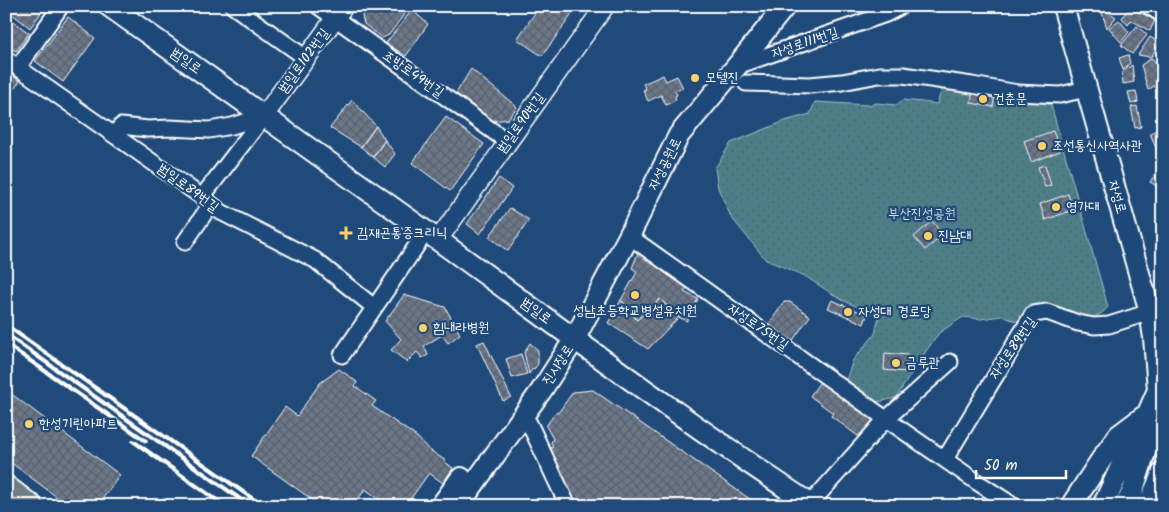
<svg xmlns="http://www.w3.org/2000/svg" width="1169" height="512" viewBox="0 0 1169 512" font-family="Kalam,'Poor Story',sans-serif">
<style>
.park{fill:url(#park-dots);stroke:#a6bec4}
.building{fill:url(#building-cross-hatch);stroke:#fff}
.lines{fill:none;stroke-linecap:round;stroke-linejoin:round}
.minor-casing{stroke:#fff;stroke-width:19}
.tertiary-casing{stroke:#fff;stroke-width:21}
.secondary-casing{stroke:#fff;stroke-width:24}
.primary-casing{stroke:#fff;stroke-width:26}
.minor{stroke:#1f4a7a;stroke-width:15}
.tertiary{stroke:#1f4a7a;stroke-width:18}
.secondary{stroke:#1f4a7a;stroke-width:20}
.primary{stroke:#6c7e84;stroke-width:22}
.rail{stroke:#fff;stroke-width:4}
.poi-dot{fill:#ffd166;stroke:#1f4a7a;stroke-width:2}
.labels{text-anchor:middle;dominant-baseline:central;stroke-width:4.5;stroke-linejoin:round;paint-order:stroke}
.street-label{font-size:14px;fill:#fff;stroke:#1f4a7a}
.poi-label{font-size:14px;fill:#fff;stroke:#1f4a7a;text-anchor:start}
.park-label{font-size:14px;fill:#d2dfe1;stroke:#1f4a7a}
</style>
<defs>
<pattern id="park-dots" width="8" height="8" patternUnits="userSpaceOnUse" patternTransform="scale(1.25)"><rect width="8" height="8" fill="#4d7e88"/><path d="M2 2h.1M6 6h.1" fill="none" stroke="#4c656a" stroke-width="1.8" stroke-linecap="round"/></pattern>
<pattern id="building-cross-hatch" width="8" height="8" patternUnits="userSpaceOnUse" patternTransform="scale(1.25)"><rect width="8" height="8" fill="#6a7689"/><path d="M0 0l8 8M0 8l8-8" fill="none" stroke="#5b616a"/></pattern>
</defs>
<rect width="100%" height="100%" fill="#1f4a7a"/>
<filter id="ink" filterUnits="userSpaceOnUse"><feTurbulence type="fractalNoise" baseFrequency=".02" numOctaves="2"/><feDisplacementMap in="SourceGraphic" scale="10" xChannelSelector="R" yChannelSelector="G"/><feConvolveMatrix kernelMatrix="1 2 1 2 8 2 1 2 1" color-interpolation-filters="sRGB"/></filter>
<g filter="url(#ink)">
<path class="park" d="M944,82l58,10 49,13 57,202 -6,6 -11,6 -62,-15 -10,18 -18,-6 -20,3 -18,-2 -24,16 -20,28 -23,37 -23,5 -28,-20 8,-23 22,-26 4,-18 -37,-16 -39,-25 -37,-15 -35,-43 -13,-29 -3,-20 16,-25 54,-22 25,-7 5,-12 53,3 9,-2 19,2 7,-5 19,2 15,2z"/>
<path class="building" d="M6,6h40l-16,22 -24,-19z
M370,6h40l-21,29 -7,3 -18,-14 -2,-8z
M540,6h38l-36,50 -25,-17z
M1104,9l12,8 -9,11 -6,-18z
M412,10l16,14 -22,32 -20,-13z
M1130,10h5l20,10 -5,11 -19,-11 -3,5 -6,-7 4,-6z
M6,16l23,17 -13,18 -4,-2 -3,4 -3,-2z
M68,17l27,21 -32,44 -28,-21z
M1119,20l10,12 -8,10 -12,-14z
M1137,26l10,9 -15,19 -11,-9z
M1150,37l10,6 -9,14 -13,-2z
M1128,55l2,8 -7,7 -4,-12z
M1152,58l11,17v5l-15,10 -7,-25z
M1132,65l2,17 -11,2 -1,-12z
M471,69l46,38 -9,12 -15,2 -38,-26z
M6,71l14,10 -14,18z
M663,75l3,6 11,-5 6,12 -8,3 2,4 -2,1 1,4 -10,5 -5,-10 -13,6 -5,-11 3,-1 -3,-5z
M973,90l22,4 -2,13 -22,-4z
M1136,91l2,11 -7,2 -3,-12z
M352,100l24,26 -15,21 -31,-19z
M1137,106l4,21 -6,1 -4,-21z
M446,117l38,27 -34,47 -38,-28z
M376,126l9,14 -12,17 -12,-10z
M1163,128v23l-5,2 -8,-20z
M1053,131l7,20 -29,11 -7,-21z
M385,140l10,14 -10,13 -12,-10z
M1045,165l6,20 -6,2 -7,-20z
M1161,165l2,1v24l-13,-8z
M499,178l13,10 -32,46 -13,-10z
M1068,194l5,16 -28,10 -5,-16z
M510,208l19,12 -21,31 -19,-14z
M932,221l11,14 -18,15 -11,-13z
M638,253l25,13 -1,5 25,17 -3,4 14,7 -11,22 -11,-5 -16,-17 -23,21 -16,-20 16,-28 -5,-4z
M404,295l41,12 15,27 -12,9 -6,-8 -18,11 4,9 -6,3 -5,-6 -10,10 -16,-12 10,-11 -16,-18z
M660,299l19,18 -31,32 -40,-26 13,-23 16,20z
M832,300l35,15 -3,9 -36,-16z
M784,302h6l20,14 -19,27 -24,-16z
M484,341l27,56 -8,4 -26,-57z
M530,343l8,7v14l-4,5 -1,-1 -4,6 -5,-22z
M885,353l23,2 -2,17 -22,-2z
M521,354l6,20 -15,4 -6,-19z
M339,369l18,13 -2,4 21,15 -4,5 45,31 11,12 18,12 -1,1 8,6 -10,15 -14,-10 -20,28 -10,5h-8l-5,-2 -21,-15 -11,17h-33l-70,-50 34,-49 12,9 23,-33z
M820,382l55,39 -13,18 -31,-23 2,-3 -23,-17z
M6,390l114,85 -23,31h-28l-63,-47z
M593,390l167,116h-183l-27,-57 3,-2 -2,-5 2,-3 -7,-13 10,-14 2,1 15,-21z"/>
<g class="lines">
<g class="minor-casing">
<path id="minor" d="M233,6l73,52
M318,6l190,136
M1149,6l14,9
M6,59l196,138 19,15 94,48 59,47
M737,66l149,-52 15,-8
M18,67l43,-61
M746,83l64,2 32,-3 37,-7h24l69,10 46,8 42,2 26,-6
M114,135l7,-9 27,3 22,-1 39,2 23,-4 32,-10
M202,197l62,-81
M629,236l257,183 91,63 37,24
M185,242l26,-38
M342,355l84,-123
M529,423l39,83
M945,459l88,-145 14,-2 31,11 16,3 15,-1 41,-13 13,-6
M810,504l76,-85 64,-57"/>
</g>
<g class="tertiary-casing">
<path id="tertiary" d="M264,116l80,-110
M438,240l167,-234"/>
</g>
<g class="secondary-casing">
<path id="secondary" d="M109,6c112,80 224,159 336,239 122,88 242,178 368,261
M1063,6l87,306 4,26 4,52 5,19
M441,506l20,-28
M458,506l83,-115 33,-51 55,-104 50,-101 58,-69 48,-60
M1071,506l32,-49 16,-22 24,-18
M1103,506l20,-44 25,-49 10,-23
M1125,506l7,-13 15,-47 1,-26
M1148,506l15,-34"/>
</g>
<g class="primary-casing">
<path id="primary" d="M6,487l25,19"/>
</g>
<use href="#minor" class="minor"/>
<use href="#tertiary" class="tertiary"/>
<use href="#secondary" class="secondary"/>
<use href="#primary" class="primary"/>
<path class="rail" d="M6,325l257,181
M6,334l244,172
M6,344l140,97
M133,441l92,65"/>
</g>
</g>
<g class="poi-dot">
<circle cx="695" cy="78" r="5"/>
<circle cx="983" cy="99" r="5"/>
<circle cx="1042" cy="146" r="5"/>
<circle cx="1056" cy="207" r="5"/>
<path d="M343.5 225.5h5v5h5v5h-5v5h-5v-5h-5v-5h5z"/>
<circle cx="928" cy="236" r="5"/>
<circle cx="635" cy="295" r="5"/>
<circle cx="848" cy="312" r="5"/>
<circle cx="423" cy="328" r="5"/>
<circle cx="896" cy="363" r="5"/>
<circle cx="29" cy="424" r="5"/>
</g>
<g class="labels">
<g class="street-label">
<text transform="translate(805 43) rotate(-19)">자성로111번길</text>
<text transform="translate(186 61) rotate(35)">범일로</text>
<text transform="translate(304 61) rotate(-54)">범일로102번길</text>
<text transform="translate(413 74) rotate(35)">조방로49번길</text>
<text transform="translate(521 123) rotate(-54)">범일로90번길</text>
<text transform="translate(665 164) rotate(-63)">자성공원로</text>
<text transform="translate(188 188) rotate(36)">범일로89번길</text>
<text transform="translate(1117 197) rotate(74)">자성로</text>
<text transform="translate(536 311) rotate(36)">범일로</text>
<text transform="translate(758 327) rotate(35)">자성로75번길</text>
<text transform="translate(1013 348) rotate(-56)">자성로89번길</text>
<text transform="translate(558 365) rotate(-57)">진시장로</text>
</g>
<g class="poi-label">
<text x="705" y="78">모텔진</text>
<text x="993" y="99">건춘문</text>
<text x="1052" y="146">조선통신사역사관</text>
<text x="1066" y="207">영가대</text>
<text x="357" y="233">김재곤통증크리닉</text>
<text x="938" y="236">진남대</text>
<text x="635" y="311" text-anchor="middle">성남초등학교병설유치원</text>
<text x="858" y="312">자성대 경로당</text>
<text x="433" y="328">힘내라병원</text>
<text x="906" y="363">금루관</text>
<text x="39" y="424">한성기린아파트</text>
</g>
<g class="park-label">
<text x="922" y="214">부산진성공원</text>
</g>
</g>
<rect width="1169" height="512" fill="none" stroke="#1f4a7a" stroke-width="25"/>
<rect x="12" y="12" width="1144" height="487" fill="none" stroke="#fff" stroke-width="2" filter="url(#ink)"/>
<path d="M976 470v8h90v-8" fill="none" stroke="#ffffff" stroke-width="2.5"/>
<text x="984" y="470" font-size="15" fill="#ffffff" stroke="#1f4a7a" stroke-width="4" paint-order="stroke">50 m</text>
</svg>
